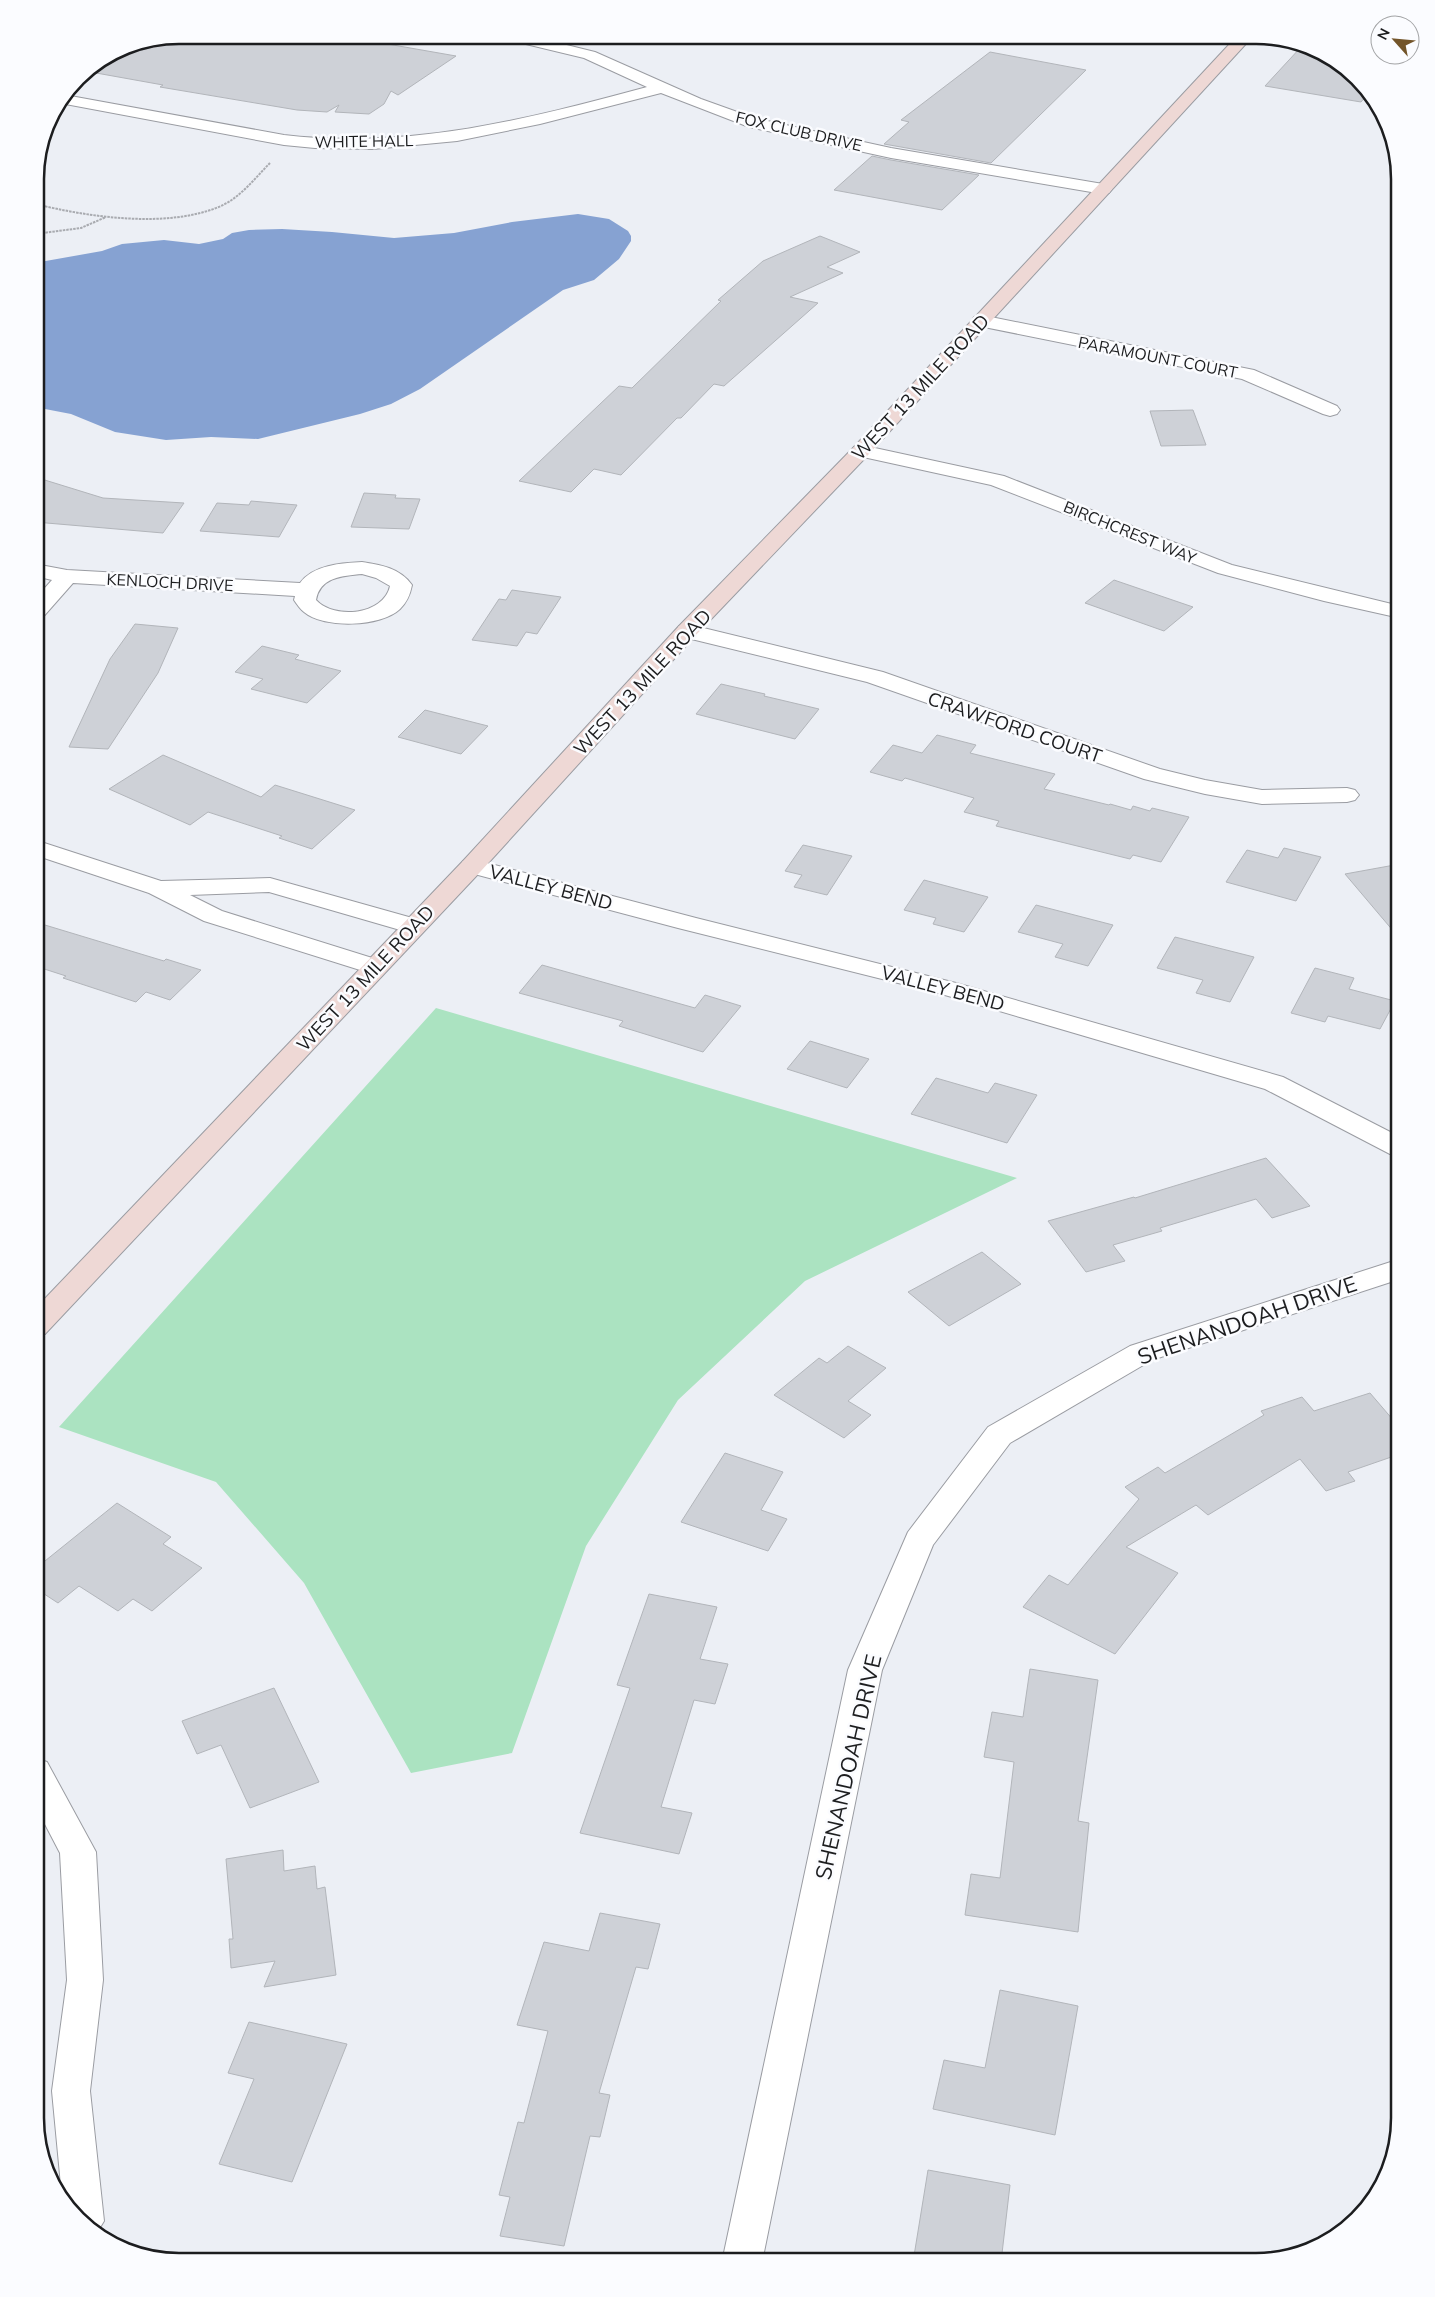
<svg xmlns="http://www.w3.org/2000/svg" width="1435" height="2297" viewBox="0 0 1435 2297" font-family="Mulish,sans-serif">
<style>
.green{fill:#abe3c1}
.water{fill:#86a2d2}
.building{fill:#ced1d7;stroke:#b2b5ba}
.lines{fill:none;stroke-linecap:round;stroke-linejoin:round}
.street-casing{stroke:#9a9ca2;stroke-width:2}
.secondary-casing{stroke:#9a9ca2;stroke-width:2}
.path{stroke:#a9abb0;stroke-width:2;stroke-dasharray:2.5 1;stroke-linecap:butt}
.street{fill:#fff;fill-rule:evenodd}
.secondary{fill:#eed8d5;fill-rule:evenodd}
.labels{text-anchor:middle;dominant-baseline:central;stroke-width:5;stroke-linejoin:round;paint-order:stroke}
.far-street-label{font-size:16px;fill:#1c1d1f;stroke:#fbfcff}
.street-label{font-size:19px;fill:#1c1d1f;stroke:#fbfcff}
.near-street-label{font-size:22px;fill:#1c1d1f;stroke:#fbfcff}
.rim{fill:none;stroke:#1c1d1f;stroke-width:2.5}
</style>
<rect width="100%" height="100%" fill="#eceff5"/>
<path class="green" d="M436,1008l581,170 -212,103 -127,119 -92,146 -74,207 -101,20 -107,-190 -88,-101 -157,-55z"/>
<path class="water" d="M578,214l31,5 19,12 3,5v5l-12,18 -25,21 -31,10 -143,99 -29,15 -31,10 -102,25 -47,-2 -45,3 -51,-8 -44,-18 -26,-5 -10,-4v-142l5,-1 62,-11 20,-7 42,-4 35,4 24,-5 9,-6 17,-3 33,-1 50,3 62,6 60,-5 58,-11z"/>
<path class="building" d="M178,35h158l120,21 -58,39 -7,-4 -7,13 -15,10 -34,-2 4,-7 -12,7 -30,-2 -137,-23 3,-2 -78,-14 39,-25z
M1301,47l35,12 31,36 -6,7 -96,-16z
M990,52l96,18 -95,93 -107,-19 25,-22 -8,-2z
M872,156l19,4 88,15 -37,35 -108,-20z
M820,236l40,16 -33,15 16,6 -53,24 28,6 -94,83 -10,-2 -33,34h-4l-56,57 -27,-6 -23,23 -52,-11 100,-95 13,2 89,-87 -3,-1 45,-39z
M1193,410l13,35 -45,1 -11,-35z
M35,477l68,21 81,5 -21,30 -128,-11z
M364,493l32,2 -1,3 25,1 -11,30 -58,-2z
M251,501l46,4 -18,32 -79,-6 17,-28 32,2z
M1114,580l79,27 -29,24 -79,-28z
M512,590l49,7 -24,37 -11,-2 -9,14 -45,-6 27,-41 7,1z
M135,624l43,4 -20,45 -50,76 -39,-2 41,-88z
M262,646l37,9 -4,4 46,12 -34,32 -56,-14 12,-10 -28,-7z
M721,684l44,10 -1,2 55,13 -24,30 -99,-25z
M425,710l63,16 -27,28 -63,-17z
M937,735l39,10 -6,8 85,21 -11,15 65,16 1,-1 21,6 2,-4 17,5 2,-3 37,9 -28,45 -28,-7 -3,4 -134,-33 3,-5 -35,-9 10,-14 -69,-20 -3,3 -32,-9 23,-27 29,8z
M163,755l98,42 14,-12 80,25 -43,39 -33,-11 3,-2 -74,-24 -18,13 -81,-36z
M803,845l49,11 -25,39 -33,-8 8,-12 -17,-4z
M1284,848l37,9 -25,44 -70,-19 21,-32 31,8z
M1400,864v75l-55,-65z
M924,880l64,17 -24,35 -31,-8 3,-6 -32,-8z
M1036,905l77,20 -25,41 -33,-9 8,-13 -45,-12z
M35,922l129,39 2,-2 35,11 -31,30 -24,-8 -10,10 -73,-24 3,-2 -31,-10z
M1175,937l79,20 -24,45 -34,-9 7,-13 -46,-12z
M542,965l153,43 10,-13 36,11 -38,46 -84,-26 4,-5 -104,-28z
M1315,968l39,10 -5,11 46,12 -15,28 -52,-13 -3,6 -34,-9z
M810,1041l59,18 -22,29 -60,-19z
M936,1078l52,15 7,-10 42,12 -30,48 -96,-29z
M1266,1158l44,48 -38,12 -16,-19 -96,29 2,3 -49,14 12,16 -39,11 -38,-51 86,-24 1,1z
M982,1252l39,32 -72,42 -41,-34z
M848,1346l38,22 -38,33 23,14 -27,23 -70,-43 45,-37 8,5z
M1370,1393l30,35v26l-52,18 7,9 -29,10 -26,-32 -92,56 -12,-10 -70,42 52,26 -63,81 -92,-47 26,-32 19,10 71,-86 -14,-12 33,-20 7,6 99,-58 -3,-4 41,-14 12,14z
M725,1453l58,19 -22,38 26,9 -19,32 -87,-29z
M117,1503l54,34 -8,7 39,24 -50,43 -19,-12 -15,12 -39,-25 -21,17 -23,-15v-19z
M649,1594l68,13 -17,52 28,5 -13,40 -21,-4 -33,107 31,6 -13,41 -99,-21 50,-145 -13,-3z
M1030,1669l68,11 -20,141 11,2 -11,109 -113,-17 6,-41 29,4 14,-116 -30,-5 8,-45 31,5z
M274,1688l45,94 -69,26 -29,-63 -24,9 -15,-33z
M283,1850l1,21 31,-5 2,23 8,-2 11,88 -72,12 11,-26 -44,7 -2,-29h4l-7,-80z
M600,1913l60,11 -12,45 -12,-2 -37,126 11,2 -10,42 -10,-1 -26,110 -64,-10 10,-39 -11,-2 19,-73 6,1 24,-92 -31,-6 27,-83 45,9z
M1000,1990l78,16 -23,129 -122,-26 11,-49 41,8z
M249,2022l98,22 -55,138 -73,-18 35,-85 -26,-6z
M928,2170l82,15 -9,77h-88z"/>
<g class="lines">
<g class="street-casing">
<path id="street" d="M498,35h28l69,17 106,47 53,19 137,30 212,36 6,1 3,4 -3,4 -6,1 -212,-36 -142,-31 -88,-34 -121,31 -83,17 -84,8 -58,-1 -31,-3 -224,-42 5,-8 219,40c124,15 245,-16 363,-48l-63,-29 -83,-20z
M981,315l273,55 83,36 3,4 -3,4 -7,2 -7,-2 -81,-35 -268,-54 -2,-4 2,-4z
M861,445l143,31 228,89 168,41v12l-76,-17 -106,-28 -227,-88 -137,-30 -3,-4 3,-4z
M362,562c19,3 38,6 50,23 -2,10 -5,17 -12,24 -19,18 -76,20 -96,3 -4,-3 -7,-8 -10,-12l1,-4 -222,-13 -30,34 -8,1v-19l17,-19 -17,-4v-12l32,6 233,13c13,-18 41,-20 62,-21zM362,574l14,4 14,8c-6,29 -56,34 -74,14 4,-23 26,-24 46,-26z
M687,624l196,48 277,97 45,11 57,10 85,-2 8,2 4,5 -4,5 -8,2 -85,2 -57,-10 -61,-15 -277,-97 -188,-46 -3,-5 3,-5z
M35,840l126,41 109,-3 153,43 4,5 -4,5 -9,3 -145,-42 -79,3 32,16 163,51 4,5 -4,5 -9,3 -172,-54 -55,-28 -114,-38z
M472,859l224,59 260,65 327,94 117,60v20l-10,-3 -125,-65 -327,-96 -260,-65 -215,-57 -3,-5 3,-5z
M1400,1259v20l-248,81 -142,83 -77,102 -51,125 -120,592h-40l126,-592 60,-138 80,-105 142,-81z
M35,1758l12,4 49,90 7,128 -13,111 14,130 -8,13 -34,-38 -10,-105 15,-111 -7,-127 -25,-48z"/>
</g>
<g class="secondary-casing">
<path id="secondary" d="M1238,35h16l-386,420 -173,181 -214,235 -436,463 -10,3v-28l428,-448 216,-235 175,-179z"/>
</g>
<path class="path" d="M35,204c54,13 133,25 186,2 20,-9 34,-28 49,-43
M35,213l8,-7
M35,234l46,-6 25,-11"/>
<use href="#street" class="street"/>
<use href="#secondary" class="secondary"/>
</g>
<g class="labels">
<g class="far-street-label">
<text transform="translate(799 131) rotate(13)">FOX CLUB DRIVE</text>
<text transform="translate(364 141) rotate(-1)">WHITE HALL</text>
<text transform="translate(1158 357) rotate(11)">PARAMOUNT COURT</text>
<text transform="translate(1130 532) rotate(22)">BIRCHCREST WAY</text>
<text transform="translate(170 582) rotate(3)">KENLOCH DRIVE</text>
</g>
<g class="street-label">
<text transform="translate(920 387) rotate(-47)">WEST 13 MILE ROAD</text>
<text transform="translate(642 682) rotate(-47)">WEST 13 MILE ROAD</text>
<text transform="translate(1015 727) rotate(19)">CRAWFORD COURT</text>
<text transform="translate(551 887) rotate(15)">VALLEY BEND</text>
<text transform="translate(365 978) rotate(-47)">WEST 13 MILE ROAD</text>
<text transform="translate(943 988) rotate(15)">VALLEY BEND</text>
</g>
<g class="near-street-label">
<text transform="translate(1247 1320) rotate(-19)">SHENANDOAH DRIVE</text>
<text transform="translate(848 1767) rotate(-77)">SHENANDOAH DRIVE</text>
</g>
</g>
<path d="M0 0H1435V2297H0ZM179 44H1256A135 135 0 0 1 1391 179V2118A135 135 0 0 1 1256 2253H179A135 135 0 0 1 44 2118V179A135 135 0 0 1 179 44Z" fill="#fbfcff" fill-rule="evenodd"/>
<path class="rim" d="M179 44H1256A135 135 0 0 1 1391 179V2118A135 135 0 0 1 1256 2253H179A135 135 0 0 1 44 2118V179A135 135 0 0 1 179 44Z"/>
<g transform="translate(1395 40) rotate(297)"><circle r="24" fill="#fbfcff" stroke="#a2a3a5"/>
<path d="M0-4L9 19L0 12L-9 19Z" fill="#73552a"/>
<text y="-8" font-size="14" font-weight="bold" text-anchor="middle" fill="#1c1d1f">N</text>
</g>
</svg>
